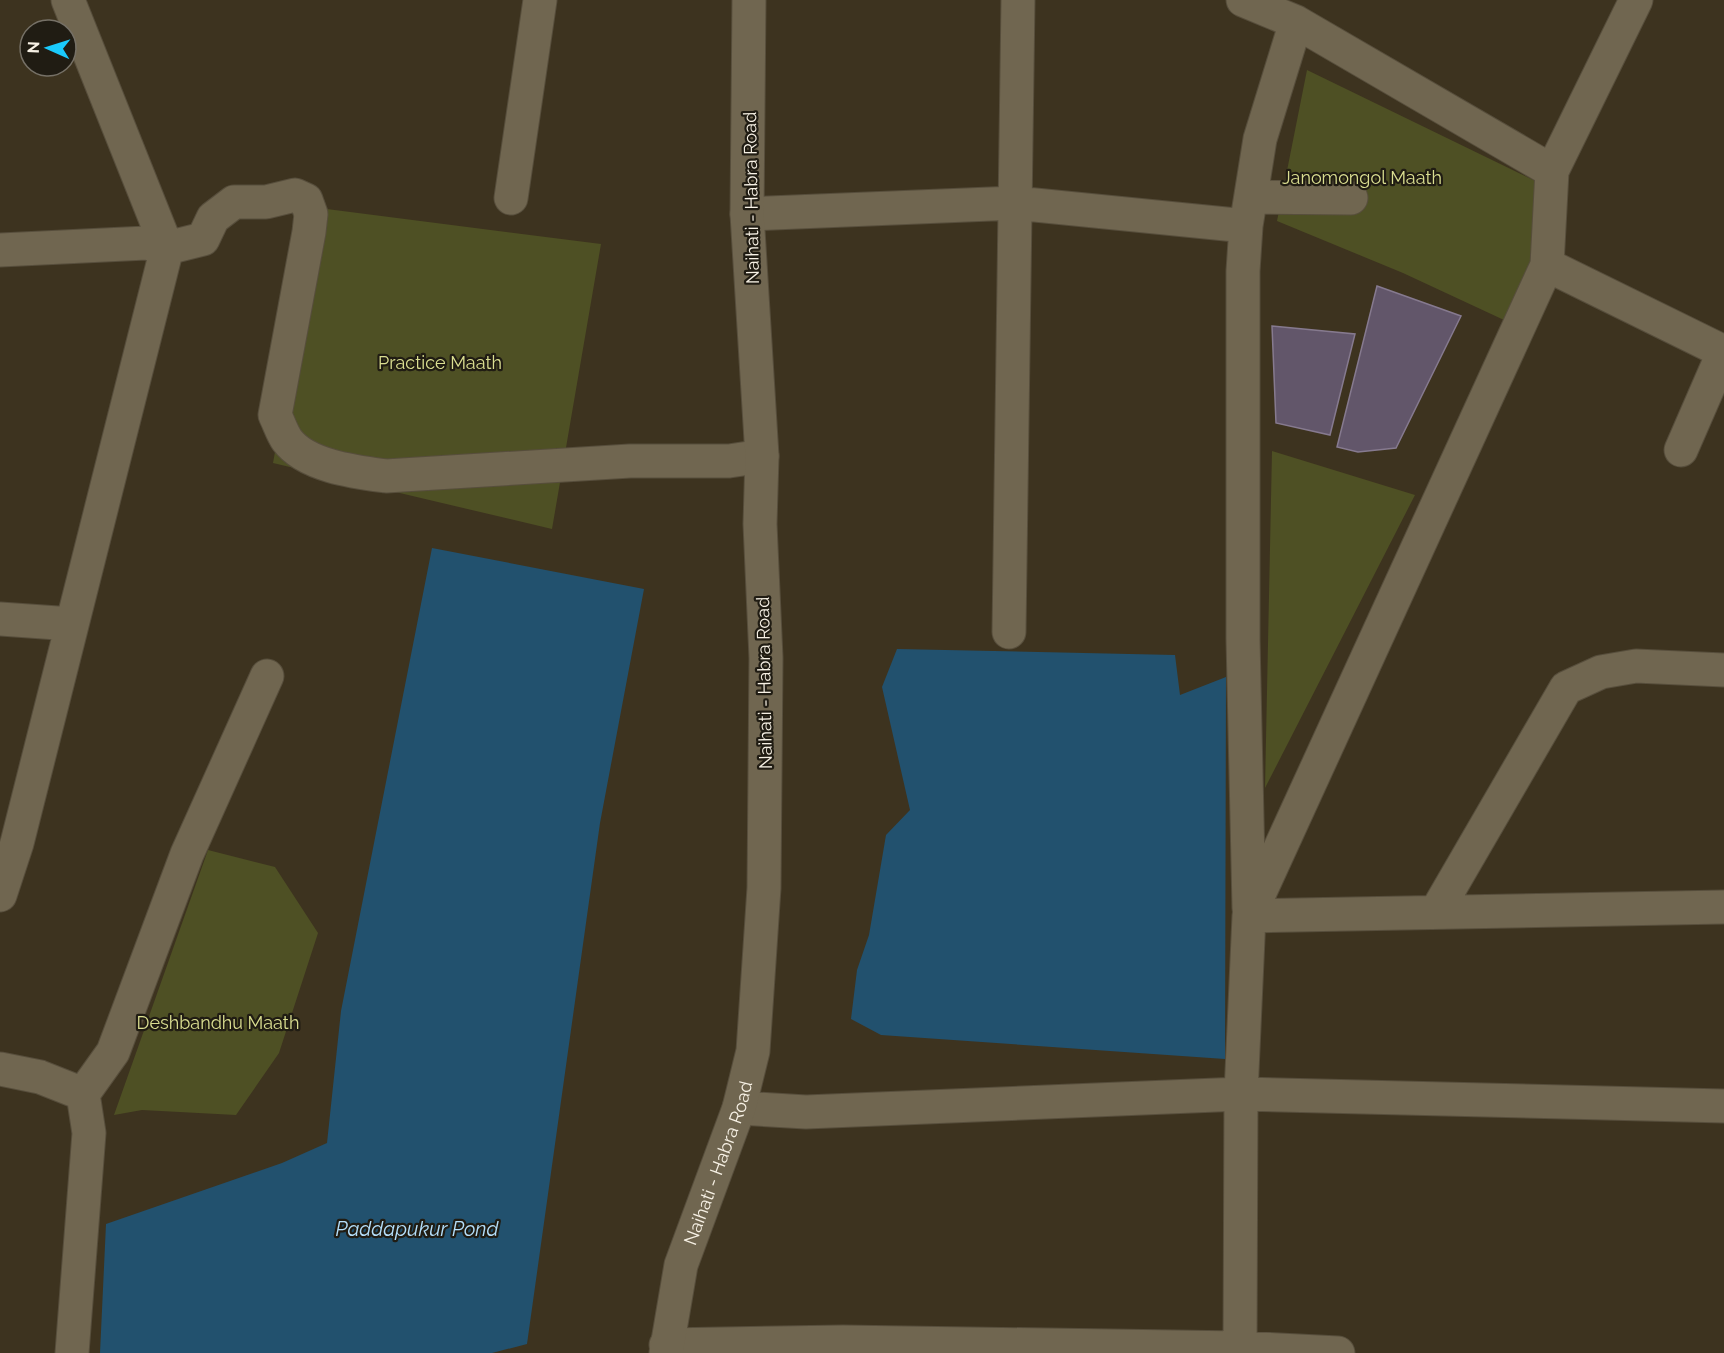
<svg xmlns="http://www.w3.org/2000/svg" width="1724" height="1353" viewBox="0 0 1724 1353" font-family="Raleway,sans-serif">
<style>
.green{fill:#4e5024}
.water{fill:#22516e}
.building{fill:#62566a;stroke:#867a8f;stroke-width:1.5}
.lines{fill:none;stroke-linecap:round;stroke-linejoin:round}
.minor-casing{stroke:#574e3c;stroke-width:35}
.secondary-casing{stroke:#574e3c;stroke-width:35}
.minor{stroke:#706650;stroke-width:33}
.secondary{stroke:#706650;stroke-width:33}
.labels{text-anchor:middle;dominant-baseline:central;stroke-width:4.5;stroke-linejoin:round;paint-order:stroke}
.park-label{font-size:18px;fill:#dbdf91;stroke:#201c13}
.street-label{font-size:18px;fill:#f7f1e5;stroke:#201c13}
.water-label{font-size:20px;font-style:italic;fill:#b5e0fc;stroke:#201c13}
</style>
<rect width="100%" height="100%" fill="#3d331f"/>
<path class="green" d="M1307,70l261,127 -64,123 -101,-47 -126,-52z
M319,208l282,36 -49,285 -279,-66z
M1272,451l143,44 -150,293z
M208,850l67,17 43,66 -39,120 -43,62 -94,-5 -28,5z"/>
<path class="water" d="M432,548l212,41 -44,234 -73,521 -35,9h-392l6,-129 176,-61 45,-20 14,-132z
M897,649l278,6 5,40 46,-18 -1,382 -344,-24 -30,-16 6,-49 12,-35 17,-100 24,-25 -28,-123z"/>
<path class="building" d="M1377,286l84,30 -65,132 -38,4 -21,-5z
M1272,326l83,8 -25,101 -54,-12z"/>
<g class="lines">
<g class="minor-casing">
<path id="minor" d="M68,0l99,248 36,-9 10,-21 21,-16h32l29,-7 11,5 5,14 -2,18 -34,183c4,8 7,18 12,25 19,26 69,32 99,36l244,-15h99l33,-5
M1243,0l53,22 256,149
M1251,197l100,1
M511,198l29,-198
M747,214l268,-11 231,23
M0,250l146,-7 21,5 -150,595 -17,52
M1547,265l177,87
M1681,450l43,-99
M0,619l72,5
M1009,632l9,-632
M1249,908l-6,-269v-368l3,-45 14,-87 36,-117
M1436,912l130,-224 35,-16 35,-6 88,4
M1249,916l298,-651 5,-94 84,-171
M0,1069l40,8 43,17 6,39 -17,220
M83,1094l30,-42 74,-198 80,-178
M739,1108l67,4 435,-18 483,12
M666,1345l177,-3 397,6 -1,5
M1338,1353l-98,-5 1,-254 8,-178 475,-9"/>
</g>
<g class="secondary-casing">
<g id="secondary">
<path id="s1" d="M666,1353l15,-88 58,-157 14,-57 11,-163 2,-230 -6,-134 2,-68 -15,-242 2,-214"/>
</g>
</g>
<use href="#minor" class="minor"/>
<use href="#secondary" class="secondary"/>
</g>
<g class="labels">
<g class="park-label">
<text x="1362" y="177">Janomongol Maath</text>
<text x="440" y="362">Practice Maath</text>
<text x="218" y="1022">Deshbandhu Maath</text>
</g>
<g class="street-label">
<text transform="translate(751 198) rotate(-91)">Naihati - Habra Road</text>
<text transform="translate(764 683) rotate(-91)">Naihati - Habra Road</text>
<text stroke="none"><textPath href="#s1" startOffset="198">Naihati - Habra Road</textPath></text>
</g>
<g class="water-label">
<text x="417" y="1229">Paddapukur Pond</text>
</g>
</g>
<g transform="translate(48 48) rotate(273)"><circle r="28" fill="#201c13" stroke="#767167" stroke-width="1.5"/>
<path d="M0-4.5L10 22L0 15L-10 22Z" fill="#1acafc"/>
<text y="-9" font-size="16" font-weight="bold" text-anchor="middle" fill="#f7f1e5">N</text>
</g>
</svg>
